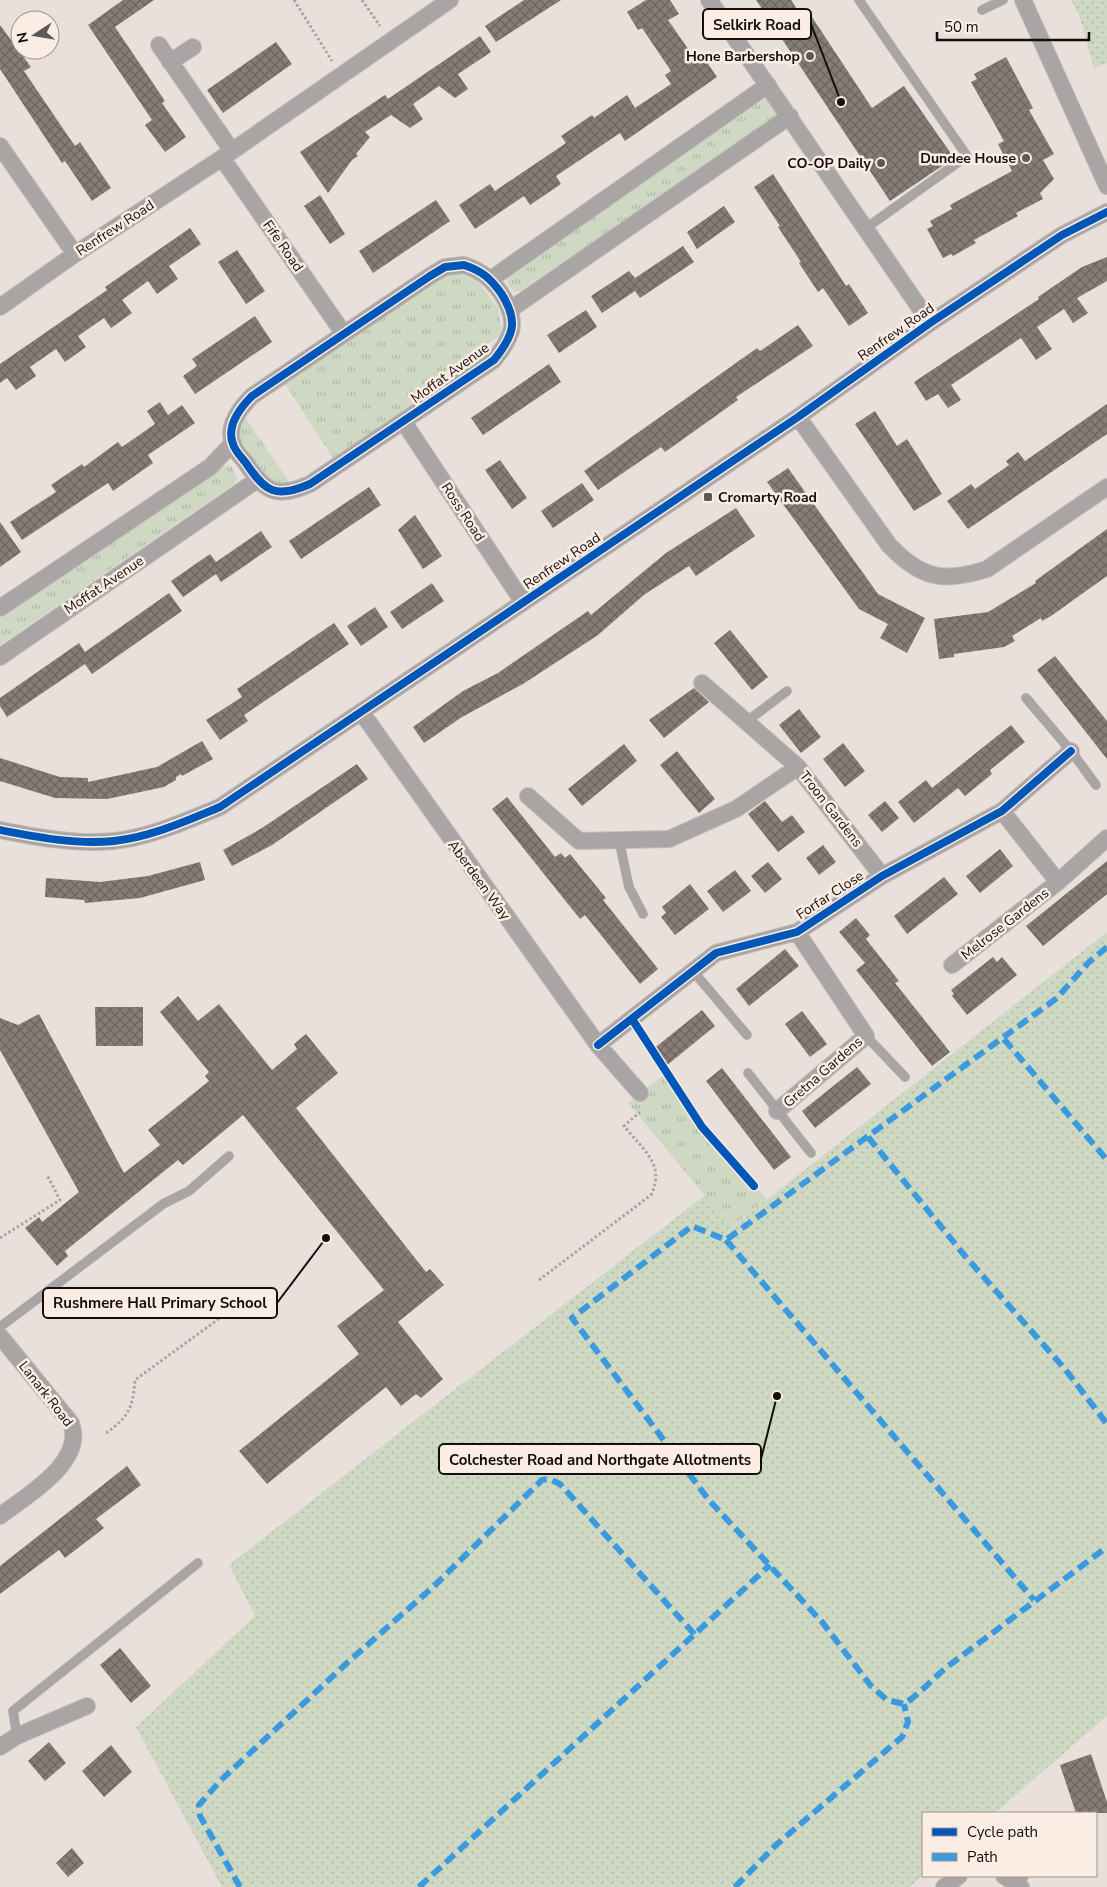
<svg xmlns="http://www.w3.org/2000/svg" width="1107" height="1887" viewBox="0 0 1107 1887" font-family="'Nunito Sans',sans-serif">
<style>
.grass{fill:url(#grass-tufts)}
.park{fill:url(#park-dots)}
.building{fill:url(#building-cross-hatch)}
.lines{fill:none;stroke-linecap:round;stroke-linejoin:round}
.lane-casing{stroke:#c2bbb7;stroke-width:10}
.street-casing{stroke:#c2bbb7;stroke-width:18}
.path{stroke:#a8a4a2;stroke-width:3;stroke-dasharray:2.5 2.5;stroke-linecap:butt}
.lane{stroke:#a9a5a5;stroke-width:9}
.street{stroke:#a9a5a5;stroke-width:16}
.quiet{stroke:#3b9ade;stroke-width:6;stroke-dasharray:12 6;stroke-linecap:butt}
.cycleway-casing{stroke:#fbece4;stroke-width:11}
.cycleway{stroke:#0057b8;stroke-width:8}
.poi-dot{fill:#5e5855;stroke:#fbece4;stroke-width:2}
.labels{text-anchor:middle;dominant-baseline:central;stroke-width:5;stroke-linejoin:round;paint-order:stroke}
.poi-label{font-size:14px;font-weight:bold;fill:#130f0c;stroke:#fbece4;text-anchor:end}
.street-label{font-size:14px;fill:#130f0c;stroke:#fbece4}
.leader{fill:none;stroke:#130f0c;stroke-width:2}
.callout-dot{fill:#130f0c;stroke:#fbece4;stroke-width:2}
.callout{fill:#fbece4;stroke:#130f0c;stroke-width:2}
.callout-label{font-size:15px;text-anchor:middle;font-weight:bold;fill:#130f0c}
</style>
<defs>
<pattern id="grass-tufts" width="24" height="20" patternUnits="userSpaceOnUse" patternTransform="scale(1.25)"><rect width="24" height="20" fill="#ced8c3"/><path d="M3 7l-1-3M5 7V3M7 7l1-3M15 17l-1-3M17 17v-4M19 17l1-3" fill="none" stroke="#b0b8a6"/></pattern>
<pattern id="park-dots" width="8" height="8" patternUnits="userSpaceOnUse" patternTransform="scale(1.25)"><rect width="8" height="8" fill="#ced8c3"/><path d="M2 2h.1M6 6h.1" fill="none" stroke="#b0b8a6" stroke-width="1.8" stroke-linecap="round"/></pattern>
<pattern id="building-cross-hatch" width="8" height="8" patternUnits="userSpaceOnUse" patternTransform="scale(1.25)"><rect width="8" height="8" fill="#867d74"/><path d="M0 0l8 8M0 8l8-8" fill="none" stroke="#6c655e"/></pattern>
</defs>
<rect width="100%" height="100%" fill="#e9e0dc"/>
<path class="grass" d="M763,100h6l8,13 -1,5 -256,173 -5,1c-6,-5 -10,-10 -6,-17z
M457,270l18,7 23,31 4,26 -79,53 -15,23 -73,51 -50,-77 159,-110z
M243,414l49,72h-9l-18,-8 -26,-40 1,-18z
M228,465l5,3 4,11 -3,5 -234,161v-27l223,-151z
M665,1074l37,53 65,72 -36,28 -103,-124z"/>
<path class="park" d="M1071,0h36v63l-13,5 -15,-53z
M1107,932v784l-112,97h-72v62l-13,12h-688l-86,-160 119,-111 -26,-51 476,-370 27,32z"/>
<path class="building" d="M123,0h31l-39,27 50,74 -3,2 24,34 -21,15 -20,-27 7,-5 -64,-95z
M524,0h37l-65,42 -11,-16z
M646,0h24l9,14 -11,6 25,36 7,-4 17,25 -92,64 -5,-8 -64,43 5,8 -31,21 -6,-9 -49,33 -16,-24 31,-21 5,7 71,-48 -5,-7 31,-21 2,3 33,-23 8,13 36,-24 -6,-9 6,-4 -29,-43 -4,2 -11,-18z
M756,0h35l10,15 7,-4 64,97 32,-22 50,72 -64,43z
M0,25l31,42 -7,4 42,62 9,13 5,-4 31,46 -19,13 -27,-40 -3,2 -62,-94z
M480,36l11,16 -33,22 10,15 -13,9 -16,-12 -26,18 10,15 -13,9 -19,-13 -26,17 5,5 -14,17 2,2 -6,4 -24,33 -28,-41 85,-57 3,4z
M276,42l16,22 -69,49 -16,-23z
M1006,57l27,51 -4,2 25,44 -11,6 11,19 -14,14 3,6 -27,14 2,3 -44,24 2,3 -23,13 -2,-2 -8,4 -16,-29 6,-3 -3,-5 22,-12 -2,-4 62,-34 -14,-27 6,-3 -33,-59 6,-3 -3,-5z
M773,174l73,112 3,-2 19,29 -19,13 -26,-38 -5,4 -19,-29 2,-1 -23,-35 2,-1 -26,-39z
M320,195l25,39 -15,10 -26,-38z
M436,200l14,21 -77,52 -14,-22z
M724,206l11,16 -38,27 -10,-17z
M190,228l11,16 -32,22 9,13 -21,15 -9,-13 -26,19 10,13 -21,15 -7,-10 -26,18 8,11 -21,15 -9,-13 -26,18 6,9 -20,14 -9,-12 -7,5v-19l107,-74 -2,-3z
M683,246l11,16 -54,36 -5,-7 -33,22 -11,-17 38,-25 6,7z
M237,250l28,41 -19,13 -28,-42z
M1107,257v24l-30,17 11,15 -15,10 -9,-14 -27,18 15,22 -16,11 -15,-22 -70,47 10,15 -13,8 -10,-14 -12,7 -12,-19 125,-83 -1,-2 44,-30z
M586,310l11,17 -38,26 -12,-18z
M255,316l17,26 -77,52 -12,-18 14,-10 -5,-7z
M798,325l15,21 -77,51 2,3 -73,52 -4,-5 -63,43 -14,-19 173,-123 3,3z
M549,364l12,18 -78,53 -12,-17z
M160,402l8,13 14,-10 13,18 -47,32 5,8 -40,28 -5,-8 -86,57 -12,-18 46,-30 -5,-7 31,-21 2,3 34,-25 4,5 33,-23 -8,-13z
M1107,404v30l-139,95 -21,-28 24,-17 4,5 34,-24 -3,-4 12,-9 7,9z
M875,411l22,35 10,-7 35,55 -28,17 -59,-87z
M500,460l27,38 -15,11 -27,-39z
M788,468l90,126 47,24 -18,35 -27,-15 8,-14 -29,-15 -92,-127z
M582,483l12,17 -41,28 -12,-17z
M369,487l12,18 -80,54 -12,-18z
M736,508l19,28 -59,40 -7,-10 -44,28 -47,41 -75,49 -61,33 -38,26 -11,-16 50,-36 35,-18 90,-62 3,4 75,-62z
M415,515l27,41 -19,13 -25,-39z
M0,522l21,30 -21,15z
M1107,529v47l-56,40 -9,5 -1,-3 -29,18 3,5 -11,6 -50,7v3l-15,2 -5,-40 54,-7 48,-29 -1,-2z
M261,531l11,16 -51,35 -5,-8 -33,23 -12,-16 39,-27 6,8z
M432,583l12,18 -42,28 -12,-17z
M169,593l13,18 -90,63 -7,-10 -78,53 -7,-11v-8l79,-55 6,9z
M375,607l13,20 -27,19 -14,-20z
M334,623l15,21 -105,71 4,6 -28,19 -14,-20 36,-23 -5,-8z
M730,630l38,47 -16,13 -38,-47z
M1055,656l52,65v38l-70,-89z
M694,688l15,14 -45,36 -15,-18z
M799,709l22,28 -20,16 -22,-28z
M1011,725l14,17 -35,28 2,4 -27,22 -7,-8 -44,35 -16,-21 28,-22 6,8z
M202,741l11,18 -31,17 -1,-2 -5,3v3l-12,7 -57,12 -52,-1 -55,-17v-23l60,19 28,1v4l69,-15z
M843,743l22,28 -20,16 -22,-28z
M624,744l13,17 -55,45 -14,-17z
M677,751l38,48 -16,14 -39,-48z
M357,764l11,15 -96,66 -40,21 -9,-16 39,-22z
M507,797l48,60 6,-4 4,5 5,-4 36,44 -3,2 55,69 -18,15 -55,-69 -5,4 -88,-110z
M765,801l17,21 10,-7 13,17 -27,20 -30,-38z
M885,801l14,17 -17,14 -14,-17z
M823,845l13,17 -17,13 -13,-17z
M1000,849l13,17 -33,27 -14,-17z
M1107,861v33l-64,52 -17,-20z
M200,862l5,18 -65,18 -55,5 -1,-3 -39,-3 1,-19 54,4 48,-6z
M768,862l14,17 -17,14 -14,-17z
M735,870l16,21 -28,21 -16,-21z
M944,877l14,17 -51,40 -13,-18z
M690,884l19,25 -34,26 -14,-18 5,-4 -4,-6z
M856,918l14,17 -4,4 33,42 -4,2 55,69 -18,14 -76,-96 9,-7 -26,-31z
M785,949l14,17 -50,40 -13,-17z
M993,957l4,5 5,-5 15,18 -50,40 -15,-19 2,-2 -3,-4z
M178,996l20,25 21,-17 53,66 25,-21 -3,-5 12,-10 32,39 -42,35 130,164 4,-3 14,16 -46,37 45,57 -22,19 -5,-4 -15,12 -15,-19 -119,97 -28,-33 120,-97 -22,-28 47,-36 -141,-175 -60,50 -5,-5 -113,91 3,5 -11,10 -32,-38 14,-11 3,5 37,-30 -79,-142v-32l18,7 21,-11 85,159 36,-28 -12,-15 61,-49 -4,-5 4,-4 -49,-60z
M95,1007h48v39h-47z
M702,1010l13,16 -49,40 -14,-16z
M802,1011l25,33 -17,13 -25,-33z
M857,1067l14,17 -56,44 -13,-17z
M722,1068l69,89 -17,13 -68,-89z
M127,1466l14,19 -45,34 8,9 -39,30 -6,-8 -59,44v-28z
M120,1648l31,38 -20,17 -31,-38z
M49,1742l17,21 -21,18 -17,-20z
M111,1745l21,27 -28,25 -22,-26z
M1091,1754l16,48v11h-31l-16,-48z
M72,1848l12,15 -16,14 -12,-14z"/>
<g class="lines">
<g class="lane-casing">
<path id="lane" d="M859,0l108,156 -101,72
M982,10l21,-10
M1026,698l45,53 25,34
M746,722l41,-31
M619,840l10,47 14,27
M693,971l54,64
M866,1036l39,41
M748,1073l63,80
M0,1327l163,-123 26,-13 40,-35
M17,1736l-4,-25 185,-148
M1017,1884l7,-8"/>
</g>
<g class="street-casing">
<path id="street" d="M709,0l221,323
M1023,0l84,186
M159,45l73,106
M170,62l23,-15
M0,146l75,108
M222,158l122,176
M464,265c18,6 26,13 37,28 18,28 13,42 -7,67l-184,124c-34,15 -45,8 -64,-21 -4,-5 -11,-12 -13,-19 -7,-18 7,-36 19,-48l178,-120 15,-9z
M491,279l277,-194
M0,307l75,-53 147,-96 228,-158
M511,309l279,-193
M798,417l91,128c32,34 55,38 98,24l120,-82
M403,421l120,181
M0,608l210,-141 23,-24
M0,657l257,-177
M702,683l96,84 84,109
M362,713l236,332 42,48
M528,796l51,45 90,-2 67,-30 62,-42
M1002,811l56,71
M0,830c36,7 77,15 114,11 37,-4 72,-20 106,-34l578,-390 132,-94 132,-88 45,-23
M952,965l106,-83 49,-44
M598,1045l118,-92 81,-21 85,-56 120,-65 69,-60
M777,1111l89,-75 -69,-104
M0,1336l71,87c15,39 -45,73 -71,93
M0,1747l17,-11 70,-30
M1004,1876l17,11
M944,1887l15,-11"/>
</g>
<path class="path" d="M294,0l38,61
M362,0l18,26
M0,1238l60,-38 -13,-25
M539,1280l112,-85c15,-31 -9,-46 -27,-69l16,-14
M106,1433c23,-16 27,-26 29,-53l111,-81"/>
<use href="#lane" class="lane"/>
<use href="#street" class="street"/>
<path class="quiet" d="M1107,947l-19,16 -31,35 -331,242 -34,-14 -120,92 136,181 114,123 49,64 16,14 17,4c16,-10 28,-25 43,-37l160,-120
M1004,1039l103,121
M868,1137l97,119 100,113 42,55
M726,1240l308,360
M240,1887l-40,-71 -1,-11 22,-25 126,-117 86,-76 109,-107 7,-1 11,5 135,151
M419,1887l351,-322
M735,1887l41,-42 126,-108 6,-15 -4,-18"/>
<g class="cycleway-casing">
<path id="cycleway" d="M464,265c18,6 26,13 37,28 18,28 13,42 -7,67l-184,124c-34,15 -45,8 -64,-21 -4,-5 -11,-12 -13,-19 -7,-18 7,-36 19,-48l178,-120 15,-9z
M0,830c36,7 77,15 114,11 37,-4 72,-20 106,-34l578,-390 132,-94 132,-88 45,-23
M632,1019l70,108 52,59
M598,1045l118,-92 81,-21 85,-56 120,-65 69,-60"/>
</g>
<use href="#cycleway" class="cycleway"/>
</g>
<g class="poi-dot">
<circle cx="810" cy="56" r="5"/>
<circle cx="1026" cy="158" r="5"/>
<circle cx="881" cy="163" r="5"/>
<rect x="703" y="492" width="10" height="10" rx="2.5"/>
</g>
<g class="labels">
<g class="poi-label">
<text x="800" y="56">Hone Barbershop</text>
<text x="1016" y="158">Dundee House</text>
<text x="871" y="163">CO-OP Daily</text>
<text x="718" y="497" text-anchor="start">Cromarty Road</text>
</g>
<g class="street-label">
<text transform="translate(115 228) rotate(-33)">Renfrew Road</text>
<text transform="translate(283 246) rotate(55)">Fife Road</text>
<text transform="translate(896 332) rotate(-35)">Renfrew Road</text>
<text transform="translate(450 373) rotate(-36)">Moffat Avenue</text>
<text transform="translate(463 512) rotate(57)">Ross Road</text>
<text transform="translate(562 561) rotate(-34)">Renfrew Road</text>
<text transform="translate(104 585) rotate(-34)">Moffat Avenue</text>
<text transform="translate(831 809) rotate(52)">Troon Gardens</text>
<text transform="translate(479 880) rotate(54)">Aberdeen Way</text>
<text transform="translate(830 895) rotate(-33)">Forfar Close</text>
<text transform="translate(1005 924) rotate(-38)">Melrose Gardens</text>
<text transform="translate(823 1072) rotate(-41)">Gretna Gardens</text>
<text transform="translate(46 1394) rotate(52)">Lanark Road</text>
</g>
</g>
<path class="leader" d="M841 102L811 24M326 1238L277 1303M777 1396L761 1459"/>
<g class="callout-dot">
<circle cx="841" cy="102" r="5"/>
<circle cx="326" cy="1238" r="5"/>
<circle cx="777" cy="1396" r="5"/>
</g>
<g class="callout">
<rect x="703" y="9" width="108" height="30" rx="5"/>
<rect x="43" y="1288" width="234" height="30" rx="5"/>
<rect x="439" y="1444" width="322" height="30" rx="5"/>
</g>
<g class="callout-label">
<text x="757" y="30">Selkirk Road</text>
<text x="160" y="1308">Rushmere Hall Primary School</text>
<text x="600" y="1465">Colchester Road and Northgate Allotments</text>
</g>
<rect x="922" y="1812" width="175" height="65" fill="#fbece4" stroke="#9e948e"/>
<rect x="932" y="1828" width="25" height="8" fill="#0057b8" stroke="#9e948e"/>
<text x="967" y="1837" font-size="15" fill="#130f0c">Cycle path</text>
<rect x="932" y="1853" width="25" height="8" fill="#3b9ade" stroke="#9e948e"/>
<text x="967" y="1862" font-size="15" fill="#130f0c">Path</text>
<g transform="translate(35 35) rotate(258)"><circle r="24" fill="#fbece4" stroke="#9e948e"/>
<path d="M0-4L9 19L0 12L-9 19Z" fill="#5e5855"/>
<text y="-8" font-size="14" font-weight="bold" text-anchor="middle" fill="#130f0c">N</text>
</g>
<path d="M937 32v8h152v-8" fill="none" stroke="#130f0c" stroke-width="2.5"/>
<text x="944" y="32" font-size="15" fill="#130f0c" stroke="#fbece4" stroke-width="4" paint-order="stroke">50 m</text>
</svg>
